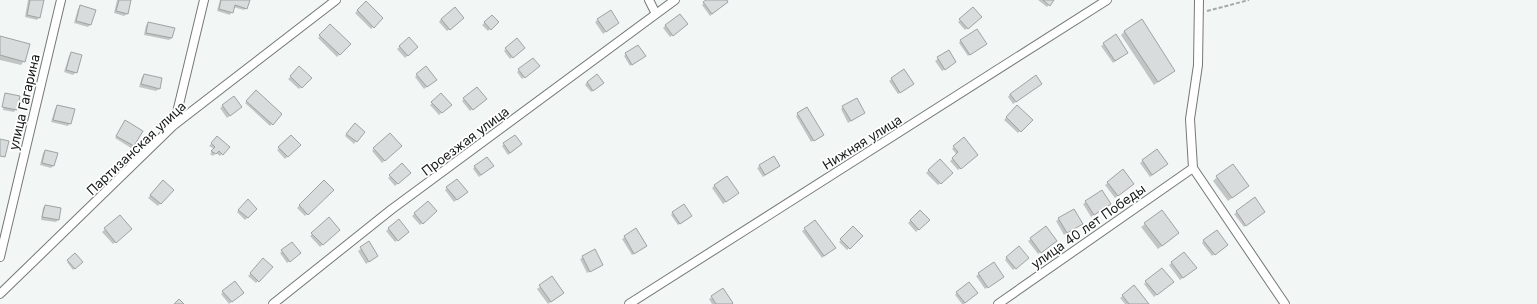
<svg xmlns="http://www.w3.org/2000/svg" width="1537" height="304" viewBox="0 0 1537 304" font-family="Inter,sans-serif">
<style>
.shadow{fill:#0003}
.building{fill:#d8dcdc;stroke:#9fa3a3}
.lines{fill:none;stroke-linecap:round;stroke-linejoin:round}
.minor-casing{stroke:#747878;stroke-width:10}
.path{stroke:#a5a9a8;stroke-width:2;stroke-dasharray:4 2;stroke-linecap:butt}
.minor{stroke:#fff;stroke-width:8}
.labels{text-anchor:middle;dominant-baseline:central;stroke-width:3.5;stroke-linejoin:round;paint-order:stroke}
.street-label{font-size:13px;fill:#171818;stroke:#fff}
</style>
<rect width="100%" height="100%" fill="#f2f7f6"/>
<path class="shadow" d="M28,0h12l-1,17 -2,3 -12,-3z
M117,0h13l-3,14 -3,2 -10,-3z
M220,0h28l-2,8 -2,2 -11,-3 -3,8 -13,-4z
M707,0h18l2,2 -17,14 -8,-11z
M1038,0h15l-6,7z
M366,2l16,16 -11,11 -16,-16z
M81,6l9,19 -2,2 -14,-4 4,-14z
M973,8l5,11 -13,11 -7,-8z
M610,11l8,12 -15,11 -8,-12z
M492,16l5,6 -9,9 -6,-6z
M441,19l19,2 -13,10 -8,-9z
M149,23l25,5 -2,10 -3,2 -25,-5 2,-10z
M330,25l20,19 -13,13 -19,-19z
M666,25l18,2 -14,10 -7,-9z
M1125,31l49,40 -20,14 -33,-50z
M1116,36l8,19 -11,8 -12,-17z
M0,37l24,24 -3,4 -21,-5z
M409,38l8,9 -12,11 -8,-9z
M961,40l22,6 -15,10 -9,-13z
M506,49l15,1 -11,9 -6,-8z
M948,51l5,13 -11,7 -7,-10z
M71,53l5,19 -3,3 -9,-3 5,-16z
M626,54l16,4 -12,8 -6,-10z
M299,68l11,10 -11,11 -11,-10z
M536,68l-14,11 -5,-7 2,-2z
M904,71l8,13 -14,10 -9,-13z
M144,75l15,14 -3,2 -17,-4 3,-10z
M417,75l16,7 -9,7 -9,-12z
M587,82l14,3 -10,7 -6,-7z
M1039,86l-26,18 -5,-7 2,-3z
M256,92l25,22 -11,12 -25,-23z
M5,94l11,15 -2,3 -11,-2z
M441,94l9,11 -11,10 -9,-10z
M234,97l7,10 -14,11 -7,-10z
M464,99l19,2 -13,10 -8,-10z
M57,106l13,17 -2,3 -17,-4 4,-13z
M1017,106l14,14 -13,13 -14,-13z
M843,107l21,6 -16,10 -7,-14z
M798,114l22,23 -9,5 -15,-26z
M123,124l19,8 -11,16 -16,-10z
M352,127l4,14 -2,3 -9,-8z
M390,134l11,12 -19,17 -10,-12z
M291,136l8,9 -14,14 -8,-9z
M217,138l11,10 -8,8 -4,-3 -3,3 -3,-2 4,-5 -5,-3z
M504,144l14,3 -10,8 -6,-9z
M954,147l21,10 -17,13 -8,-9 7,-6 -5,-6z
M1157,150l8,16 -15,11 -10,-14z
M45,151l9,14 -3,3 -11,-3 3,-12z
M940,160l12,13 -14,12 -12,-12z
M402,165l7,8 -14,13 -7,-8z
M475,166l15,2 -11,9 -6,-8z
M760,166l17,2 -14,9 -6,-9z
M1123,171l8,15 -16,12 -10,-13z
M1217,177l27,12 -16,12 -15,-20z
M324,181l8,9 -27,26 -8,-8z
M160,183l12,7 -14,16 -10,-8z
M714,186l24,7 -15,11 -11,-16z
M447,188l17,6 -10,8 -9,-12z
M1102,191l8,13 -19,13 -8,-13z
M1255,199l9,13 -20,15 -10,-13z
M248,201l8,8 -11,11 -8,-8z
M428,202l8,9 -16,14 -8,-9z
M45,206l15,3 -2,11 -2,2 -15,-2 2,-12z
M920,211l8,9 -12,12 -8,-9z
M673,212l15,7 -10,6 -7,-10z
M120,216l9,15 -16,13 -11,-12z
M329,218l10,12 -19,17 -10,-11z
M1059,219l20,7 -15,9 -8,-14z
M399,220l6,14 -10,8 -9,-11z
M1145,224l29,13 -16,12 -17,-22z
M853,228l9,8 -15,14 -8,-8z
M1046,228l7,15 -15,11 -10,-13z
M805,229l27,21 -10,8 -20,-27z
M636,230l7,18 -11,7 -10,-16z
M1204,240l20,7 -12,9 -10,-13z
M292,243l5,13 -10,7 -7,-10z
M369,243l8,13 -11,8 -8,-13z
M595,250l5,17 -13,6 -7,-14z
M1184,253l9,17 -13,10 -11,-15z
M75,255l6,7 -8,8 -6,-8z
M1007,257l19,3 -13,10 -8,-10z
M263,260l8,7 -15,16 -8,-7z
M993,264l7,15 -15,10 -9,-13z
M552,277l9,18 -13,9 -11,-15z
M1146,282l24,2 -16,13 -10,-13z
M1134,287l14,17h-23l-5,-6z
M723,289l8,15h-19l-3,-5z
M223,292l17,3 -11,9 -8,-10z
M957,292l20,1 -13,11h-2l-7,-9z"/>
<path class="building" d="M30,0h14l-4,18 -13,-3z
M119,0h12l-3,14 -12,-3z
M221,0h29l-3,9 -12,-4 -2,8 -14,-4z
M706,0h21l1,2 -16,12 -9,-12z
M1043,0h11l-4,6z
M366,1l17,17 -9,10 -17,-18z
M80,5l16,5 -5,15 -15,-4z
M455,7l9,11 -14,12 -9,-11z
M973,7l9,10 -14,12 -9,-10z
M611,10l8,13 -13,9 -9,-13z
M680,14l8,10 -15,12 -8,-11z
M492,15l7,7 -8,8 -7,-8z
M1142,19l33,52 -17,11 -34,-51z
M148,22l27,6 -3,10 -26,-5z
M330,24l21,20 -11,11 -21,-20z
M977,29l10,15 -17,11 -10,-15z
M1116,34l12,19 -13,8 -12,-18z
M0,36l30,8 -5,18 -25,-7z
M409,37l9,10 -10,9 -9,-10z
M517,38l8,10 -12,10 -8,-10z
M638,45l8,11 -14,9 -7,-12z
M949,50l7,12 -11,8 -8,-13z
M71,52l11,3 -5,18 -11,-3z
M533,58l7,8 -15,12 -7,-9z
M299,66l13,12 -10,10 -12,-12z
M426,66l11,14 -10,7 -11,-13z
M904,69l10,15 -14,9 -9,-15z
M144,74l18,4 -2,11 -19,-5z
M597,74l7,9 -11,8 -6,-9z
M1036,75l6,9 -26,18 -6,-8z
M477,87l10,12 -14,11 -10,-12z
M256,90l26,24 -9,11 -27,-24z
M5,93l15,3 -3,14 -15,-3z
M441,93l11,12 -10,8 -11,-11z
M234,96l8,11 -12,9 -8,-11z
M857,98l8,15 -14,8 -9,-15z
M57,105l18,4 -4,15 -18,-4z
M1017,105l16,15 -12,12 -15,-15z
M807,107l17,28 -10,6 -17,-28z
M125,120l18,11 -9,15 -18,-10z
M355,123l10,9 -8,10 -11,-8z
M390,133l12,13 -17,15 -12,-13z
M291,135l10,10 -13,12 -10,-10z
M515,135l7,9 -12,9 -7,-10z
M217,136l13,11 -7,8 -4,-4 -3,3 -5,-3 4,-4 -4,-4z
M964,137l14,18 -17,14 -9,-11 6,-6 -5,-6z
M0,139l9,2 -4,16 -5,-1z
M1157,149l11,15 -16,11 -10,-15z
M45,150l13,3 -4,13 -12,-3z
M774,156l6,10 -15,9 -6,-10z
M487,157l7,9 -13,9 -7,-9z
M940,159l13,14 -12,11 -13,-14z
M402,163l9,10 -13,11 -9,-9z
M1233,164l16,22 -17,12 -16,-22z
M1123,169l11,15 -16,12 -11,-14z
M727,176l12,17 -13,9 -12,-17z
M457,179l11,13 -11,8 -11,-13z
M163,180l11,10 -13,14 -11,-9z
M324,180l10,10 -26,25 -9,-10z
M1102,190l9,14 -17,11 -9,-14z
M1255,197l10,15 -19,14 -10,-15z
M248,199l9,10 -9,9 -10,-8z
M428,201l9,10 -14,13 -9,-11z
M684,204l8,12 -12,8 -8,-12z
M45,205l16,3 -2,12 -17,-3z
M1074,209l9,15 -16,9 -9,-15z
M920,210l10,10 -11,10 -9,-10z
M1162,210l17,23 -17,13 -18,-23z
M120,215l12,14 -16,14 -12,-15z
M329,217l11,13 -17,15 -12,-12z
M399,219l10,13 -11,9 -10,-13z
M815,220l21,28 -12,8 -20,-28z
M853,226l10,10 -13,13 -10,-10z
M1046,226l11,15 -16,12 -11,-15z
M636,228l11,18 -13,8 -10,-18z
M1217,230l11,15 -13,10 -12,-15z
M369,241l9,15 -9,6 -9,-15z
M292,242l9,11 -11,9 -9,-12z
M1019,246l10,12 -13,11 -10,-12z
M595,249l8,16 -13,7 -8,-16z
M1184,252l13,16 -14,10 -12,-16z
M75,253l8,9 -8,7 -8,-9z
M263,258l10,9 -14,15 -9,-9z
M994,262l10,15 -16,11 -10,-15z
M1162,268l12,14 -17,13 -12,-14z
M552,276l12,17 -13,9 -12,-17z
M235,281l9,12 -12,9 -10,-11z
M969,282l9,11 -13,10 -9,-11z
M1134,285l15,19h-20l-7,-9z
M723,288l10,15 -1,1h-16l-5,-8z
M179,299l5,5h-10z"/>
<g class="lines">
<g class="minor-casing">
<path id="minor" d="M649,0l7,14
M1199,0l-1,65 -8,54 3,49 92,136
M174,125l30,-125
M0,257l61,-257
M0,294l174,-169 162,-125
M273,304l119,-95 283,-209
M629,304l478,-304
M998,304l195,-136"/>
</g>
<path class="path" d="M1207,11l42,-11"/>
<use href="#minor" class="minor"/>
</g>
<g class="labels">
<g class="street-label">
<text transform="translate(24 102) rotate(-77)">улица Гагарина</text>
<text transform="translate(465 141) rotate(-37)">Проезжая улица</text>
<text transform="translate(862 142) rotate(-32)">Нижняя улица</text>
<text transform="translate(136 148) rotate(-43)">Партизанская улица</text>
<text transform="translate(1088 226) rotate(-35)">улица 40 лет Победы</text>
</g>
</g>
</svg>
